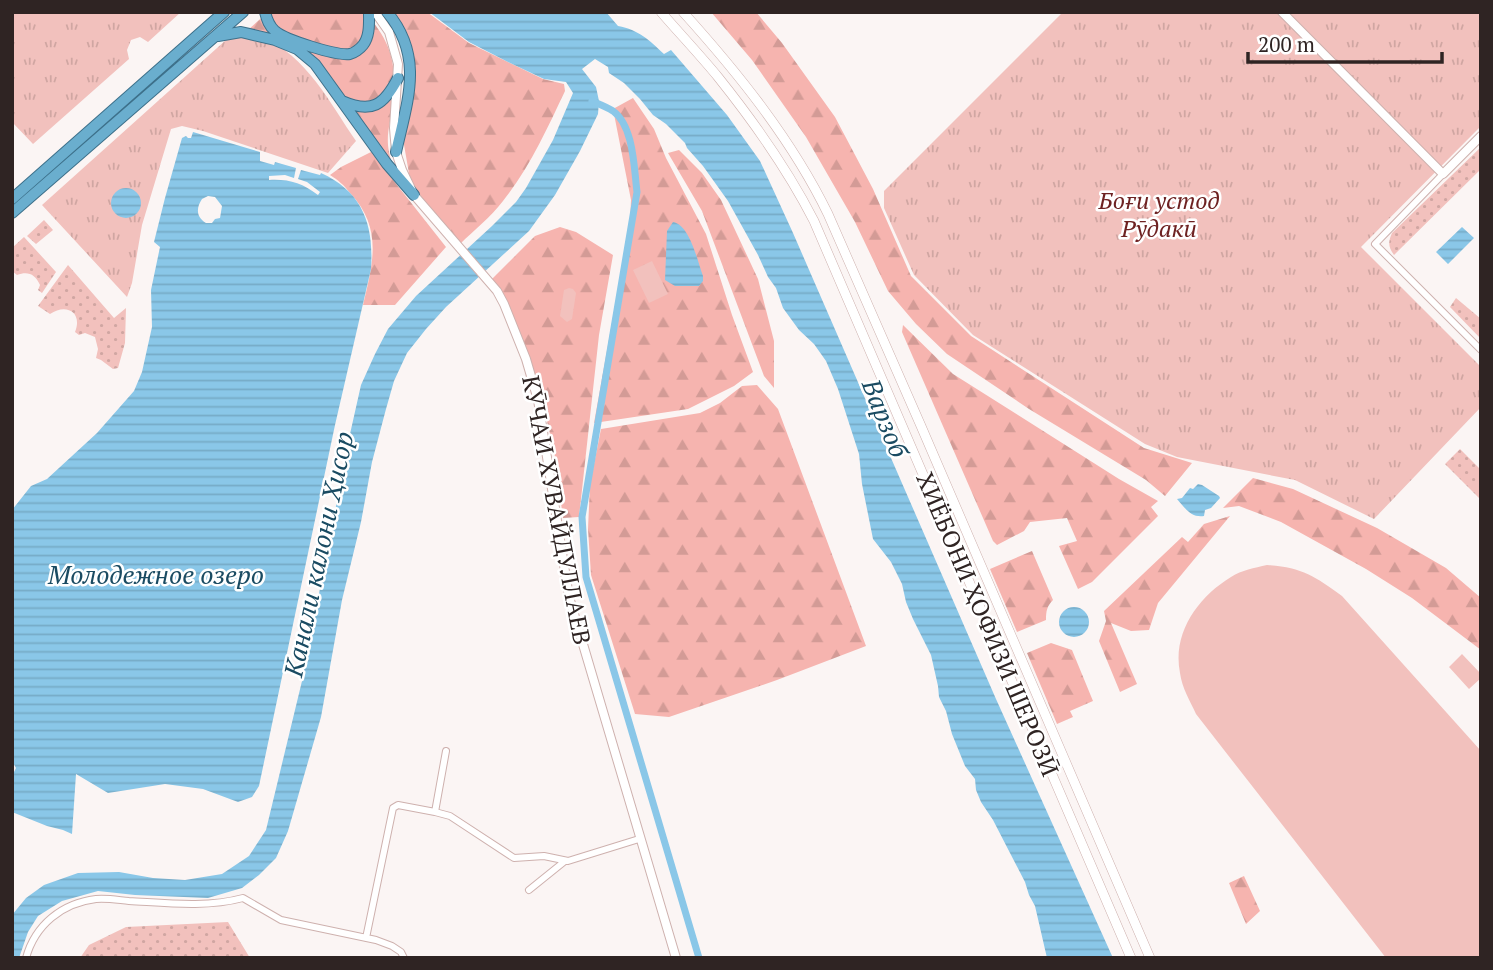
<svg xmlns="http://www.w3.org/2000/svg" width="1493" height="970" viewBox="0 0 1493 970" font-family="'PT Serif',serif">
<style>
.grass{fill:url(#grass-dots)}
.forest{fill:url(#forest-firs)}
.park{fill:url(#park-tufts)}
.pitch{fill:#f2c1bd}
.water{fill:url(#water-rules);fill-rule:evenodd}
.lines{fill:none;stroke-linecap:round;stroke-linejoin:round}
.canal{stroke:#8ac7e8;stroke-width:7}
.minor-casing{stroke:#ceb1ae;stroke-width:8}
.tertiary-casing{stroke:#ceb1ae;stroke-width:10}
.secondary-casing{stroke:#ceb1ae;stroke-width:10}
.trunk-casing{stroke:#3d708a;stroke-width:12}
.minor{stroke:#fff;stroke-width:6}
.tertiary{stroke:#fff;stroke-width:8}
.secondary{stroke:#fff;stroke-width:9}
.trunk{stroke:#6aaece;stroke-width:10}
.labels{text-anchor:middle;dominant-baseline:central;stroke-width:5;stroke-linejoin:round;paint-order:stroke}
.park-label{font-size:24px;font-style:italic;fill:#6e2222;stroke:#fff}
.street-label{font-size:24px;fill:#2f2423;stroke:#fff}
.water-label{font-size:26px;font-style:italic;fill:#1a4b62;stroke:#fff}
</style>
<defs>
<pattern id="grass-dots" width="8" height="8" patternUnits="userSpaceOnUse" patternTransform="scale(1.75)"><rect width="8" height="8" fill="#f2c1bd"/><path d="M2 2h.1M6 6h.1" fill="none" stroke="#d0a6a2" stroke-width="1.8" stroke-linecap="round"/></pattern>
<pattern id="forest-firs" width="22" height="20" patternUnits="userSpaceOnUse" patternTransform="scale(1.75)"><rect width="22" height="20" fill="#f6b4af"/><path d="M5 1l3.5 6h-7zM16 11l3.5 6h-7z" fill="#d39b96"/></pattern>
<pattern id="park-tufts" width="24" height="20" patternUnits="userSpaceOnUse" patternTransform="scale(1.75)"><rect width="24" height="20" fill="#f2c1bd"/><path d="M3 7l-1-3M5 7V3M7 7l1-3M15 17l-1-3M17 17v-4M19 17l1-3" fill="none" stroke="#d0a6a2"/></pattern>
<pattern id="water-rules" width="6" height="5" patternUnits="userSpaceOnUse" patternTransform="scale(1.75)"><rect width="6" height="5" fill="#8ac7e8"/><path d="M0 2.5h6" fill="none" stroke="#77abc7"/></pattern>
</defs>
<rect width="100%" height="100%" fill="#fbf5f4"/>
<path class="grass" d="M1481,147v22l-87,86c-6,-8 -6,-13 -2,-22z
M44,220l9,10 -17,14 -9,-8z
M24,237l32,35 -14,21 -4,-3 2,-5c-5,-11 -12,-14 -23,-10l-5,-4v-23z
M68,265l46,53 12,-10 -1,35 -7,25 -5,1 -12,-9 -5,-2 2,-9 -3,-12 -10,-4 -6,2 -4,-3c8,-20 -9,-29 -25,-18l-12,-8z
M1456,298l25,21v20l-31,-32z
M1460,449l21,21v30l-36,-36z
M228,922l22,36h-170l9,-13 37,-18z"/>
<path class="forest" d="M268,12h97c26,30 32,50 28,90 -3,27 -10,36 0,64l-78,-105 -67,-31z
M389,12h38l42,31 74,36 21,5 1,7c-18,38 -35,76 -62,110 -12,16 -29,29 -43,43l-49,-59 -8,-46 9,-69z
M711,12h45l26,31 53,74 38,72 38,87 60,60 173,112 48,15 -27,33 -19,-16 -117,-71 -82,-55 -31,-30 -28,-33 -33,-69 -49,-85 -54,-77z
M633,98l21,31 12,29 40,76 26,81 21,57 -19,14 -46,23 -94,14 36,-201 1,-22 -18,-91z
M679,150l23,23 19,27 37,79 16,62v47l-10,-12 -62,-165 -34,-58z
M371,152l75,95 -51,58h-32c10,-42 20,-77 -13,-112 -6,-8 -12,-13 -20,-18l11,-8z
M560,227l16,5 37,23 -14,80 -20,182 -16,1 -9,-68 -14,-57 -49,-113 44,-44z
M903,325l50,49 166,105 39,22 -7,6 7,9 -66,66 -14,7 -19,-43 18,-5 -10,-23 -37,4 -6,9 -27,14 -4,-4 -91,-209z
M757,385l21,24 88,237 -89,34 -108,37 -34,-3 -44,-139 -3,-46 2,-45 11,-55 99,-16 20,-10 22,-17z
M1253,478l40,11 84,39 69,40 35,30v52l-69,-52 -46,-29 -85,-47 -42,-16 -16,2z
M1230,516l-72,87 -9,27 -18,1 -20,-8 26,61 -17,8 -21,-51 7,-20 -2,-10 78,-74 6,5 16,-18z
M1032,551l21,49c-6,6 -7,11 -7,20l-29,12 -27,-63z
M1051,643l21,7 21,51 -23,10 3,6 -16,7 -30,-71z
M1244,876l16,35 -14,13 -17,-41z"/>
<path class="park" d="M12,12h169l-33,30 -8,-5 -9,3 -4,10 2,9 -96,85 -21,-22z
M1063,12h418v114l-120,121 120,120v40l-107,112 -79,-39 -118,-23 -32,-13 -172,-109 -59,-60 -30,-67v-17z
M236,31c8,2 18,4 26,7 44,16 69,67 94,103l-28,32 -125,-42 -21,-5 -11,3 -29,96 -10,58 -5,14 -85,-92z"/>
<path class="pitch" d="M652,261l16,33 -19,9 -16,-33z
M569,288l4,1 3,4 -4,26 -5,3 -7,-6 4,-26z
M1267,565c34,2 48,11 75,31l139,155v207h-95l-190,-244c-6,-13 -14,-26 -16,-41 -8,-40 18,-76 51,-96 11,-7 23,-9 36,-12z
M1462,654l19,20v4l-12,11 -20,-22z"/>
<path class="water" d="M429,12h177l12,14c21,4 31,14 46,28l7,-4 56,65 33,46 33,72 203,466 117,259h-66l-12,-52 -6,-11 -4,-13 -32,-62 -12,-18 -5,-12 -1,-11 -10,-13 -13,-32 -6,-23 -7,-14 -1,-11 -7,-31 -18,-36 -7,-17 -4,-18 -11,-22 -18,-23 -11,-55 -3,-30 -21,-65 -12,-28 -12,-17 -15,-14 -16,-22 -7,-20 -8,-11 -10,-22 -30,-54 -25,-35 -16,-18 -2,-5 -19,-19 -13,-9 -13,-16 -16,-16 -15,-10 -1,-6 -13,-8 -13,10 14,18 3,14 -1,13 -18,37 -25,44 -26,36 -83,76 -20,22 -19,24 -13,28 -8,28 -14,53 -11,60 -19,78 -21,117 -33,114 -12,27 -17,17 -17,13 -34,10 -73,-3 -37,-4 -36,10 -24,15 -10,16 -9,26h-7v-43l14,-17 18,-13 34,-12 41,-1 34,6 32,2 37,-6 27,-18 17,-26 36,-149 48,-247 11,-49 14,-31 13,-25 28,-33 76,-70 24,-24 10,-14 27,-48 20,-47 -7,-11 -22,-3 -38,-18 -37,-19z
M193,132l67,20v9l14,4 1,-3 21,6 -2,10 -9,-3 -16,1v4c20,-1 33,3 49,15l2,-3 -13,-10 -9,-3 3,-9 19,5 1,-2c42,19 53,52 50,96l-36,156 -76,361 -7,11 -14,5 -35,-13 -38,-5 -57,9 -32,-19 -4,60 -9,-4 -16,-4 -35,-14v-36l4,-8 -4,-7v-251l19,-24 16,-7 50,-46 37,-42 8,-19 10,-45 -1,-37 9,-43 -6,-5 11,-44 17,-60 4,-2 2,2h3zM208,196l7,1 7,9 -2,12 -5,1 -3,4h-6c-10,-6 -10,-15 -4,-24z
M111 203a15 15 0 1 1 30 0a15 15 0 1 1-30 0Z
M673,222c17,3 24,38 30,54v5l-4,5h-24l-10,-6 2,-49z
M1462,227l12,11 -26,26 -12,-12z
M1198,484l4,1 17,11 1,2 -9,10 -6,2 -1,6c-13,2 -19,-8 -27,-17l5,-1 8,-10 3,1z
M1059 622a15 15 0 1 1 30 0a15 15 0 1 1-30 0Z"/>
<g class="lines">
<path class="canal" d="M592,101c7,3 15,6 21,10 21,15 21,58 24,81l-55,325 4,60 113,381"/>
<g class="minor-casing">
<path id="minor" d="M1443,174l-68,70 106,106
M446,751l-11,61 15,4 64,42 30,-2 24,5 71,-22
M529,890l36,-29
M366,938l27,-130 5,-3 37,7
M26,958c9,-33 36,-55 70,-59 11,-1 22,1 33,2 37,2 77,7 114,-3l38,22 95,20 16,6 9,6 3,6"/>
</g>
<g class="tertiary-casing">
<path id="tertiary" d="M375,12l14,20 9,32 -4,64 2,24 6,18 12,25 83,96 7,13 22,55 12,41 31,197 107,361
M1282,12l161,162 38,-38"/>
</g>
<g class="secondary-casing">
<path id="secondary" d="M661,12c19,22 39,43 57,65 36,45 70,93 96,144l317,737
M683,12c55,61 109,128 145,202l93,212 229,532"/>
</g>
<g class="trunk-casing">
<path id="trunk" d="M265,12c2,8 4,14 10,19 10,9 62,25 75,23 4,-1 10,-5 13,-9 7,-9 6,-22 6,-33
M387,12c38,45 20,90 9,140
M218,36l23,-4 34,8 22,9 18,15 72,100 27,31
M342,101c30,13 42,4 56,-23
M12,199l212,-187
M12,213l231,-201"/>
</g>
<use href="#minor" class="minor"/>
<use href="#tertiary" class="tertiary"/>
<use href="#secondary" class="secondary"/>
<use href="#trunk" class="trunk"/>
</g>
<g class="labels">
<g class="park-label">
<text x="1159" y="200">Боғи устод<tspan x="1159" dy="28">Рӯдакӣ</tspan></text>
</g>
<g class="street-label">
<text transform="translate(557 510) rotate(79)">КӮЧАИ ХУВАЙДУЛЛАЕВ</text>
<text transform="translate(988 624) rotate(67)">ХИЁБОНИ ҲОФИЗИ ШЕРОЗӢ</text>
</g>
<g class="water-label">
<text transform="translate(886 418) rotate(68)">Варзоб</text>
<text transform="translate(318 554) rotate(-78)">Канали калони Ҳисор</text>
<text x="156" y="574">Молодежное озеро</text>
</g>
</g>
<rect width="1493" height="970" fill="none" stroke="#2f2423" stroke-width="28"/>
<path d="M1248 52v10h194v-10" fill="none" stroke="#2f2423" stroke-width="3.5"/>
<text x="1258" y="52" font-size="21" fill="#2f2423" stroke="#ffffff" stroke-width="5" paint-order="stroke">200 m</text>
</svg>
